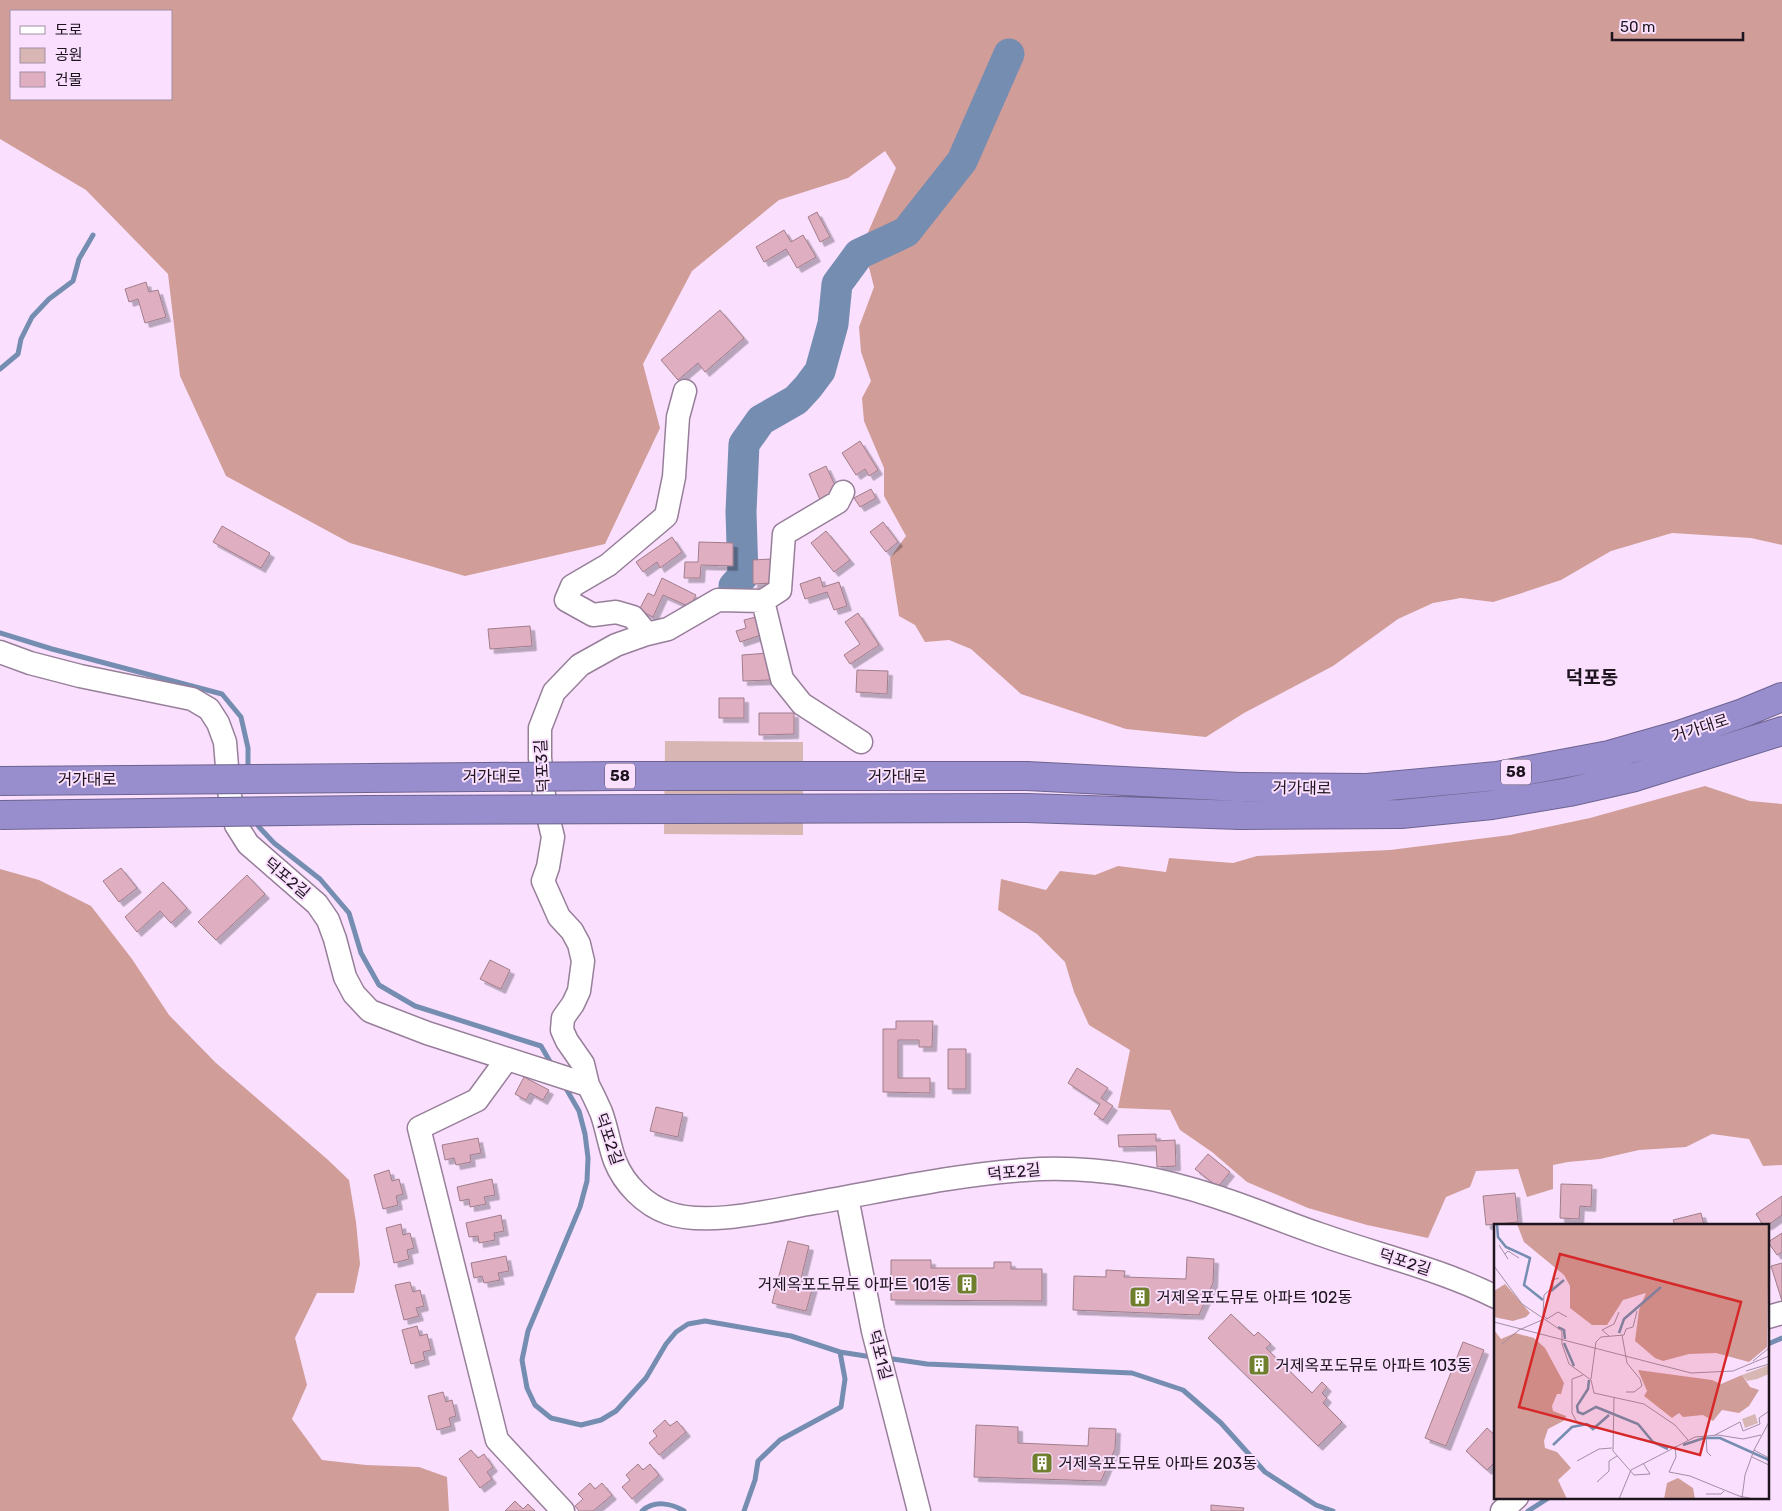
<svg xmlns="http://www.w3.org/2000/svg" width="1782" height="1511" viewBox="0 0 1782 1511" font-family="Rubik,'Noto Sans KR',sans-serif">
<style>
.green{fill:#d7b6b3}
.forest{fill:#d09d98;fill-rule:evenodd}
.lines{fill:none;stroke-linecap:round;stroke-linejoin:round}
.stream{stroke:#768db2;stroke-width:5}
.river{stroke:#768db2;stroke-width:31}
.building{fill:#dfafc1;stroke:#a17d8b;filter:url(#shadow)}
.minor-casing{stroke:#977f9a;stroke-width:25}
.highway-casing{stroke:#6d6390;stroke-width:30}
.minor{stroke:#fff;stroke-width:22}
.highway{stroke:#988ecd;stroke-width:28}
.highway-bridge-casing{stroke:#6d6390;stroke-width:30;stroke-linecap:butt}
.highway-bridge{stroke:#988ecd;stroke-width:28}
.labels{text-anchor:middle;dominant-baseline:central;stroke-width:4;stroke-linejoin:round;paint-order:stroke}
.shield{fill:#fae0fe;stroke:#5f5161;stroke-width:1}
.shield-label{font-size:15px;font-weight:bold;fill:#1d141e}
.street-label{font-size:16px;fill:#1d141e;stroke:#fae0fe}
.poi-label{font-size:16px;fill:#1d141e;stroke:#fae0fe;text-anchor:start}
.quarter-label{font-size:19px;font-weight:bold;fill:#1d141e;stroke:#fae0fe}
.inset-river{fill:none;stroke:#768db2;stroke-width:2.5}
.inset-road{fill:none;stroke:#a28ea4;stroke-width:1}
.view{fill:#d62828;fill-opacity:0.15;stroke:#d62828;stroke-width:2.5}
.inset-edge{fill:none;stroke:#1d141e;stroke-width:2.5}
</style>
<defs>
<filter id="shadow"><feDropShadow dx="4.5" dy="4.5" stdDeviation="0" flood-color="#0004"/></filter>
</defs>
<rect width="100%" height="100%" fill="#fae0fe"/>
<path class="green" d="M665,741l138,1v93l-139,-1z"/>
<path class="forest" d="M0,0h1782v545l-31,-7 -79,-5 -61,18 -50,29 -42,14 -26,8 -32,-4 -28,5 -35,16 -65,47 -89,47 -38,24 -80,-8 -105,-35 -50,-45 -22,-9 -24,2 -10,-17 -16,-9 -9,-58 16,-22 -22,-40v-28l-20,-47 -2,-23 9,-17 -10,-29 -2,-25 15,-40 -11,-43 33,-76 -11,-17 -37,27 -69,22 -87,71 -49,93 17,64 -55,116 -140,32 -115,-33 -124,-67 -46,-100 -12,-102 -82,-84 -86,-51zM11,11h160v88h-160z
M1705,786l45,15 32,3v361l-19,1 -14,-27 -37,-5 -26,13 -47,3 -39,9 -32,3 -15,3v24l-26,8 -9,-28 -42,2 -6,16 -24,10 -18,41 -61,-13 -59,-17 -61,-26 -35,-30 -32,-22 -10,-20 -52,-2 12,-58 -41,-25 -15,-33 -9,-30 -28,-28 -39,-24 3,-31 45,11 14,-19 35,4 23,-9 48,6 3,-14 64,5 24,-7 133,-6 120,-15 80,-17z
M0,869l39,11 52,26 41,53 37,56 47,48 111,96 22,21 7,42 4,42 -6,29h-37l-22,45 12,47 -15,34 30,41 44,5 53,2 28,10 2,34h-449z"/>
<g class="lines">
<path class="stream" d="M0,369l18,-15 3,-15 11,-22 17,-18 24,-18 6,-22 14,-24
M0,633l52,16 170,45 19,23 7,31v23
M256,820l3,7 15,16 46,36 29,34 12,40 18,32 36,21 126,40 11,19
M564,1085l15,26 6,23 3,24 -1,23 -7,26 -52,124 -6,29 5,28 8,17 16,13 30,7 20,-5 15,-9 30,-33 20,-34 10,-12 12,-8 17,-3 86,15 49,16 32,5
M1768,1344l14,-6
M886,1358l41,6 205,9 51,17 38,33 44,49 51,33 17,6
M642,1511c12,-11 29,-8 42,0
M744,1511l11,-31 3,-19 22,-21 61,-33 4,-28 -5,-27
M1528,1511l22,-14"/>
<path class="river" d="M734,586l9,-10 -2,-64 3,-68 17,-24 35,-20 12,-13 12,-16 13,-47 4,-40 22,-30 47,-22 56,-71 47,-107"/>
</g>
<path class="building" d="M817,212l13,25 -10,5 -12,-25z
M784,230l7,12 12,-7 13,22 -19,11 -11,-19 -22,13 -8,-15z
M146,282l3,10 9,-2 8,27 -21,6 -7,-24 -9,3 -4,-13z
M720,310l24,28 -39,34 -7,-9 -20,17 -17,-20z
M860,441l18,29 -9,6 -4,-7 -9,6 -14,-22z
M826,466l13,28 -18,8 -12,-28z
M871,489l5,9 -16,9 -6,-9z
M883,522l15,20 -12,10 -16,-20z
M222,526l48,27 -9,15 -48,-26z
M826,531l24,29 -16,12 -23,-29z
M672,537l10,15 -22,16 -3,-6 -14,10 -7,-10z
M699,542l34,1v23l-32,-1 -1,13h-16l1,-16h13z
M771,559l1,24 -19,1v-24z
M820,577l3,10 16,-5 8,24 -13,4 -7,-18 -22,7 -5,-15z
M662,578l34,17 -6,12 -27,-12 -10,22 -14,-7 9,-17 6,3z
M858,613l21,32 -29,19 -6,-9 16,-11 -15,-22z
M756,617l5,18 -21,7 -4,-11 10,-3 -2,-8z
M530,626l2,20 -42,3 -2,-20z
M769,653l1,27 -27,1 -1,-26z
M857,670l31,1 -1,23 -31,-2z
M719,698h25v20h-25z
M759,713h35v21l-35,1z
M121,868l16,20 -18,14 -16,-21z
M247,875l18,19 -49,46 -18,-18z
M163,882l24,26 -16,15 -11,-12 -23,21 -12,-15z
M490,960l20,10 -9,19 -21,-10z
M896,1021h37l-1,26h-13v-7h-21v38h32v15l-47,-1v-63h13z
M948,1049h18v40h-18z
M1077,1068l31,20 -7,10 12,8 -10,14 -9,-6 6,-10 -32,-21z
M524,1077l25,13 -6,10 -13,-7 -4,7 -11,-6z
M656,1107l27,6 -5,24 -28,-6z
M1156,1134v7l19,-1 1,26 -19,1 -1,-21 -37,1 -1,-12z
M478,1138l3,15 -11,2 1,7 -15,3 -2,-7 -9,2 -3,-15z
M1208,1154l22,18 -12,15 -23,-18z
M389,1170l3,11 7,-2 4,15 -7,2 2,9 -15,4 -9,-34z
M492,1179l3,16 -11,2 2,7 -16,3 -1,-8 -9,2 -3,-14z
M1561,1184l31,1 -1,22 -11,-1 -1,13 -19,-1z
M1515,1193l3,29 -32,3 -3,-29z
M1782,1196v19l-14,10h-5l-7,-11z
M1701,1213l3,12h-29l-2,-5z
M501,1215l3,16 -10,2 1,7 -16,3 -1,-7 -9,1 -3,-14z
M401,1224l2,11 7,-2 4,15 -7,2 2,9 -15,4 -8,-35z
M1782,1233v19l-5,3 -9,-13z
M788,1241l21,5 -9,37 13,3 -7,25 -34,-8z
M506,1256l3,15 -11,2 2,7 -16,3 -2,-7 -8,2 -3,-15z
M1187,1257l27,2 -1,24 -14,32 -126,-5 1,-34 32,1v-7l19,1 -1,6 62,2z
M891,1260h40v8h63v-6h17v7h31v32l-151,-1z
M1782,1263v38l-11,-35z
M410,1282l3,10 7,-2 4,16 -8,2 3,8 -15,4 -9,-35z
M1231,1314l23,22 4,-4 13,12 -5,4 46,45 10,-11 5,5 -5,6 5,5 -4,5 19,19 -24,24 -110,-108z
M417,1326l3,10 7,-2 4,16 -8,2 2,8 -14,4 -9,-34z
M1463,1342l21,8 -38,96 -21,-8z
M443,1392l3,10 6,-2 4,16 -7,2 2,8 -14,4 -9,-34z
M665,1420l5,6 7,-5 9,11 -27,23 -10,-12 8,-7 -4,-5z
M976,1425l42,2v16l70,3 1,-18 27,1 -1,20 -14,32 -127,-4z
M1487,1428l9,8v25l-9,9 -21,-19z
M471,1450l7,8 6,-4 9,13 -6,5 5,7 -12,9 -21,-29z
M638,1464l5,6 7,-6 9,11 -27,24 -10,-12 8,-7 -4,-5z
M590,1483l5,6 7,-6 10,12 -19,16h-14l-4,-5 8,-7 -5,-5z
M515,1501l8,8 5,-5 7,7h-30z
M1211,1505l33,3 -1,3h-32z"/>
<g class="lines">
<g class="minor-casing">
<path id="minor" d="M763,601l19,78 20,25 59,38
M647,634l-14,-17 -17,-5 -23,3 -27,-15 6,-14 36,-21 58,-49 8,-39 4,-60 7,-26
M0,652l30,11 50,13 112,23 17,10 9,14 7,19 4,49 7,34 12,19 69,60 11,16 7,19 10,38 9,17 16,17 57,22 161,52c5,9 9,18 13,27 6,16 8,33 14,49 9,23 30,44 53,52 39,14 105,-3 146,-10 69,-12 139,-28 210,-33 64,-5 129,6 190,26 35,11 70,26 105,38 59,21 121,35 177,63
M507,1059l-30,41 -58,28 78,312 66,71
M588,1085l-5,-21 -16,-23 -5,-11 1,-12 10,-14 6,-13 4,-30 -4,-17 -7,-13 -13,-14 -16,-36 5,-14 5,-30 -8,-33 -5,-46v-30l14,-36 26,-27 36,-20 31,-11 21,-5 50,-29 45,1 17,-11 4,-56 54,-32 5,-10
M847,1197l26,134 46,180
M1768,1317l14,-4
M1502,1511l15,-14"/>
</g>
<g class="highway-casing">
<path id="highway" d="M1240,787l127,1 130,-12 112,-21 70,-20 64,-22 39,-16
M1240,815l161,-1 91,-9 77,-13 66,-15 147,-46"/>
</g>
<use href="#minor" class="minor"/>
<use href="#highway" class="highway"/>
<g class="highway-bridge-casing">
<path id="highway-bridge" d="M0,781l618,-5h409l213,11
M0,815l366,-5 661,-2 213,7"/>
</g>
<use href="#highway-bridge" class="highway-bridge"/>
</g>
<defs>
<g id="building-square" transform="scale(1.125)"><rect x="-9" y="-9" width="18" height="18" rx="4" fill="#707f2d" stroke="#fae0fe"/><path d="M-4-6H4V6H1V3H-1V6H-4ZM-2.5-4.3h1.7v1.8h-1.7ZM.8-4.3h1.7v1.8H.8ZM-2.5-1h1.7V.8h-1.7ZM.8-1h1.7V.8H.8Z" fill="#fff"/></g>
</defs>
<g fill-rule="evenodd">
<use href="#building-square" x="967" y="1284"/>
<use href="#building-square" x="1140" y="1297"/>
<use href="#building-square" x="1259" y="1365"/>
<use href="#building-square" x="1042" y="1463"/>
</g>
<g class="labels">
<g class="shield">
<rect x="1501" y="759.5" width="30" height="25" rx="4"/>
<rect x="605" y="763.5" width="30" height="25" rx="4"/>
</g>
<g class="shield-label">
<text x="1516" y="772">58</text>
<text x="620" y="776">58</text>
</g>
<g class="street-label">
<text transform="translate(1700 728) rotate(-18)">거가대로</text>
<text transform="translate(542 766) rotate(-93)">덕포3길</text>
<text x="492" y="776">거가대로</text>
<text x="897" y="776">거가대로</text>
<text x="87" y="779">거가대로</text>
<text transform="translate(1302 788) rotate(1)">거가대로</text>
<text transform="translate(287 878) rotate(40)">덕포2길</text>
<text transform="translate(609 1139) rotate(71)">덕포2길</text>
<text transform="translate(1014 1172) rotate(-6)">덕포2길</text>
<text transform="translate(1405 1262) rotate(18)">덕포2길</text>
<text transform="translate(880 1355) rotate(75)">덕포1길</text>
</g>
<g class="poi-label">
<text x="951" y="1284" text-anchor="end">거제옥포도뮤토 아파트 101동</text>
<text x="1156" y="1297">거제옥포도뮤토 아파트 102동</text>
<text x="1275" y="1365">거제옥포도뮤토 아파트 103동</text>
<text x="1058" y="1463">거제옥포도뮤토 아파트 203동</text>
</g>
<g class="quarter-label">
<text x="1592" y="677">덕포동</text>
</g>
</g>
<g transform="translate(1494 1224)">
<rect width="275" height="275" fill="#fae0fe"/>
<path d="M275,141v9l-12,5 -10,2 -5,-6zM261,190l3,9 -13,5 -3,-9z" fill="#d7b6b3"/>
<path d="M23,0h252l-2,123 -18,15 -33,-9 -27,1 -26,7 -8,-3 -20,-17 4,-31 7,-17 -23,7 -16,25h-15l-22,-17v-22l-6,-11 -40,-33zM11,60l25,29 -4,4 -13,4 -19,-4v-26zM0,106l7,9 14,-6 19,5 11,10 19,35 -3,11h-4l-5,12 1,5 13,5 -1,4 -17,9 -4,12 1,7 12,4 14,16 -13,12 9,19h-73zM144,146l74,10 9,4 21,-9 8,12 9,3 -10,16 -10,7 -17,-3 -9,11 -10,-6 -20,2 -4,-4 -7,5 -28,-22 3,-5zM184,254l15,10 2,11h-31l3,-16z" fill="#d09d98"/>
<path class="inset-river" d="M3,0l1,13 8,10 24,11 -6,27 19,15M57,67l13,-11M64,103l6,3 1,9M125,109l5,-14 37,-32M70,119l10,23M95,156l-1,9 -11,17 1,6 5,2 13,-7 42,17 15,18 15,7M59,221l19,-18 15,-3 6,5 16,-14M189,221l21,-7h16l49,22"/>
<path class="inset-road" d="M5,21l9,14M11,30l3,-3 11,7M0,42l28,38 40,27v13l7,20 22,16 3,13 50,11 31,21 13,15M65,54l-7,2 1,7 -9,8 -1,20 4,4 11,-7 9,5M0,98l197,51 42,-2 36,-15M128,111l5,28 13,16 2,7 -8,6h-8M115,112l-7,-6 12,-6 5,-12M8,120l17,-14 23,-10M259,137l16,-13M252,147l23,-7M97,155l5,-37 5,-5 23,-2 2,-6 7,-2 4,-16M120,174l-1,53 21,24 16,-1 -7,-11M83,198l-5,-9v-34l11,-4M212,211l1,17 4,4M221,211l25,-13 3,9 17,-7 -1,-6 10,-7M181,222l1,11 -7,15 21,4 49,20 15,3M260,226l15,8M258,233l17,8M83,237l22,-12 13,-1M103,258l12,-11v-10l8,-5M212,270h15l3,-3M248,274l3,-23 9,-25 15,-28M125,275l12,-29 64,-33 23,-2 25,4 18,-4"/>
<path class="view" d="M66,30l181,48 -41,153 -181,-48z"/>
<rect width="275" height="275" class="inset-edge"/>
</g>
<rect x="10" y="10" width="162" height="90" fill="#fae0fe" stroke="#a28ea4"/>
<rect x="20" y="26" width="25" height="8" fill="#ffffff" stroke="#a28ea4"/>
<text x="55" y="35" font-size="15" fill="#1d141e">도로</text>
<rect x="20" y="48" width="25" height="15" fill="#d7b6b3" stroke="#a28ea4"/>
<text x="55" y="60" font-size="15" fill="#1d141e">공원</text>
<rect x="20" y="72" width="25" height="15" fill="#dfafc1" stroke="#a28ea4"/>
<text x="55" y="85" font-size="15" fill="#1d141e">건물</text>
<path d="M1612 32v8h131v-8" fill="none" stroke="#1d141e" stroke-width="2.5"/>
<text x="1620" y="32" font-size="15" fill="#1d141e" stroke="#fae0fe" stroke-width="4" paint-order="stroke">50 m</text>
</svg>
